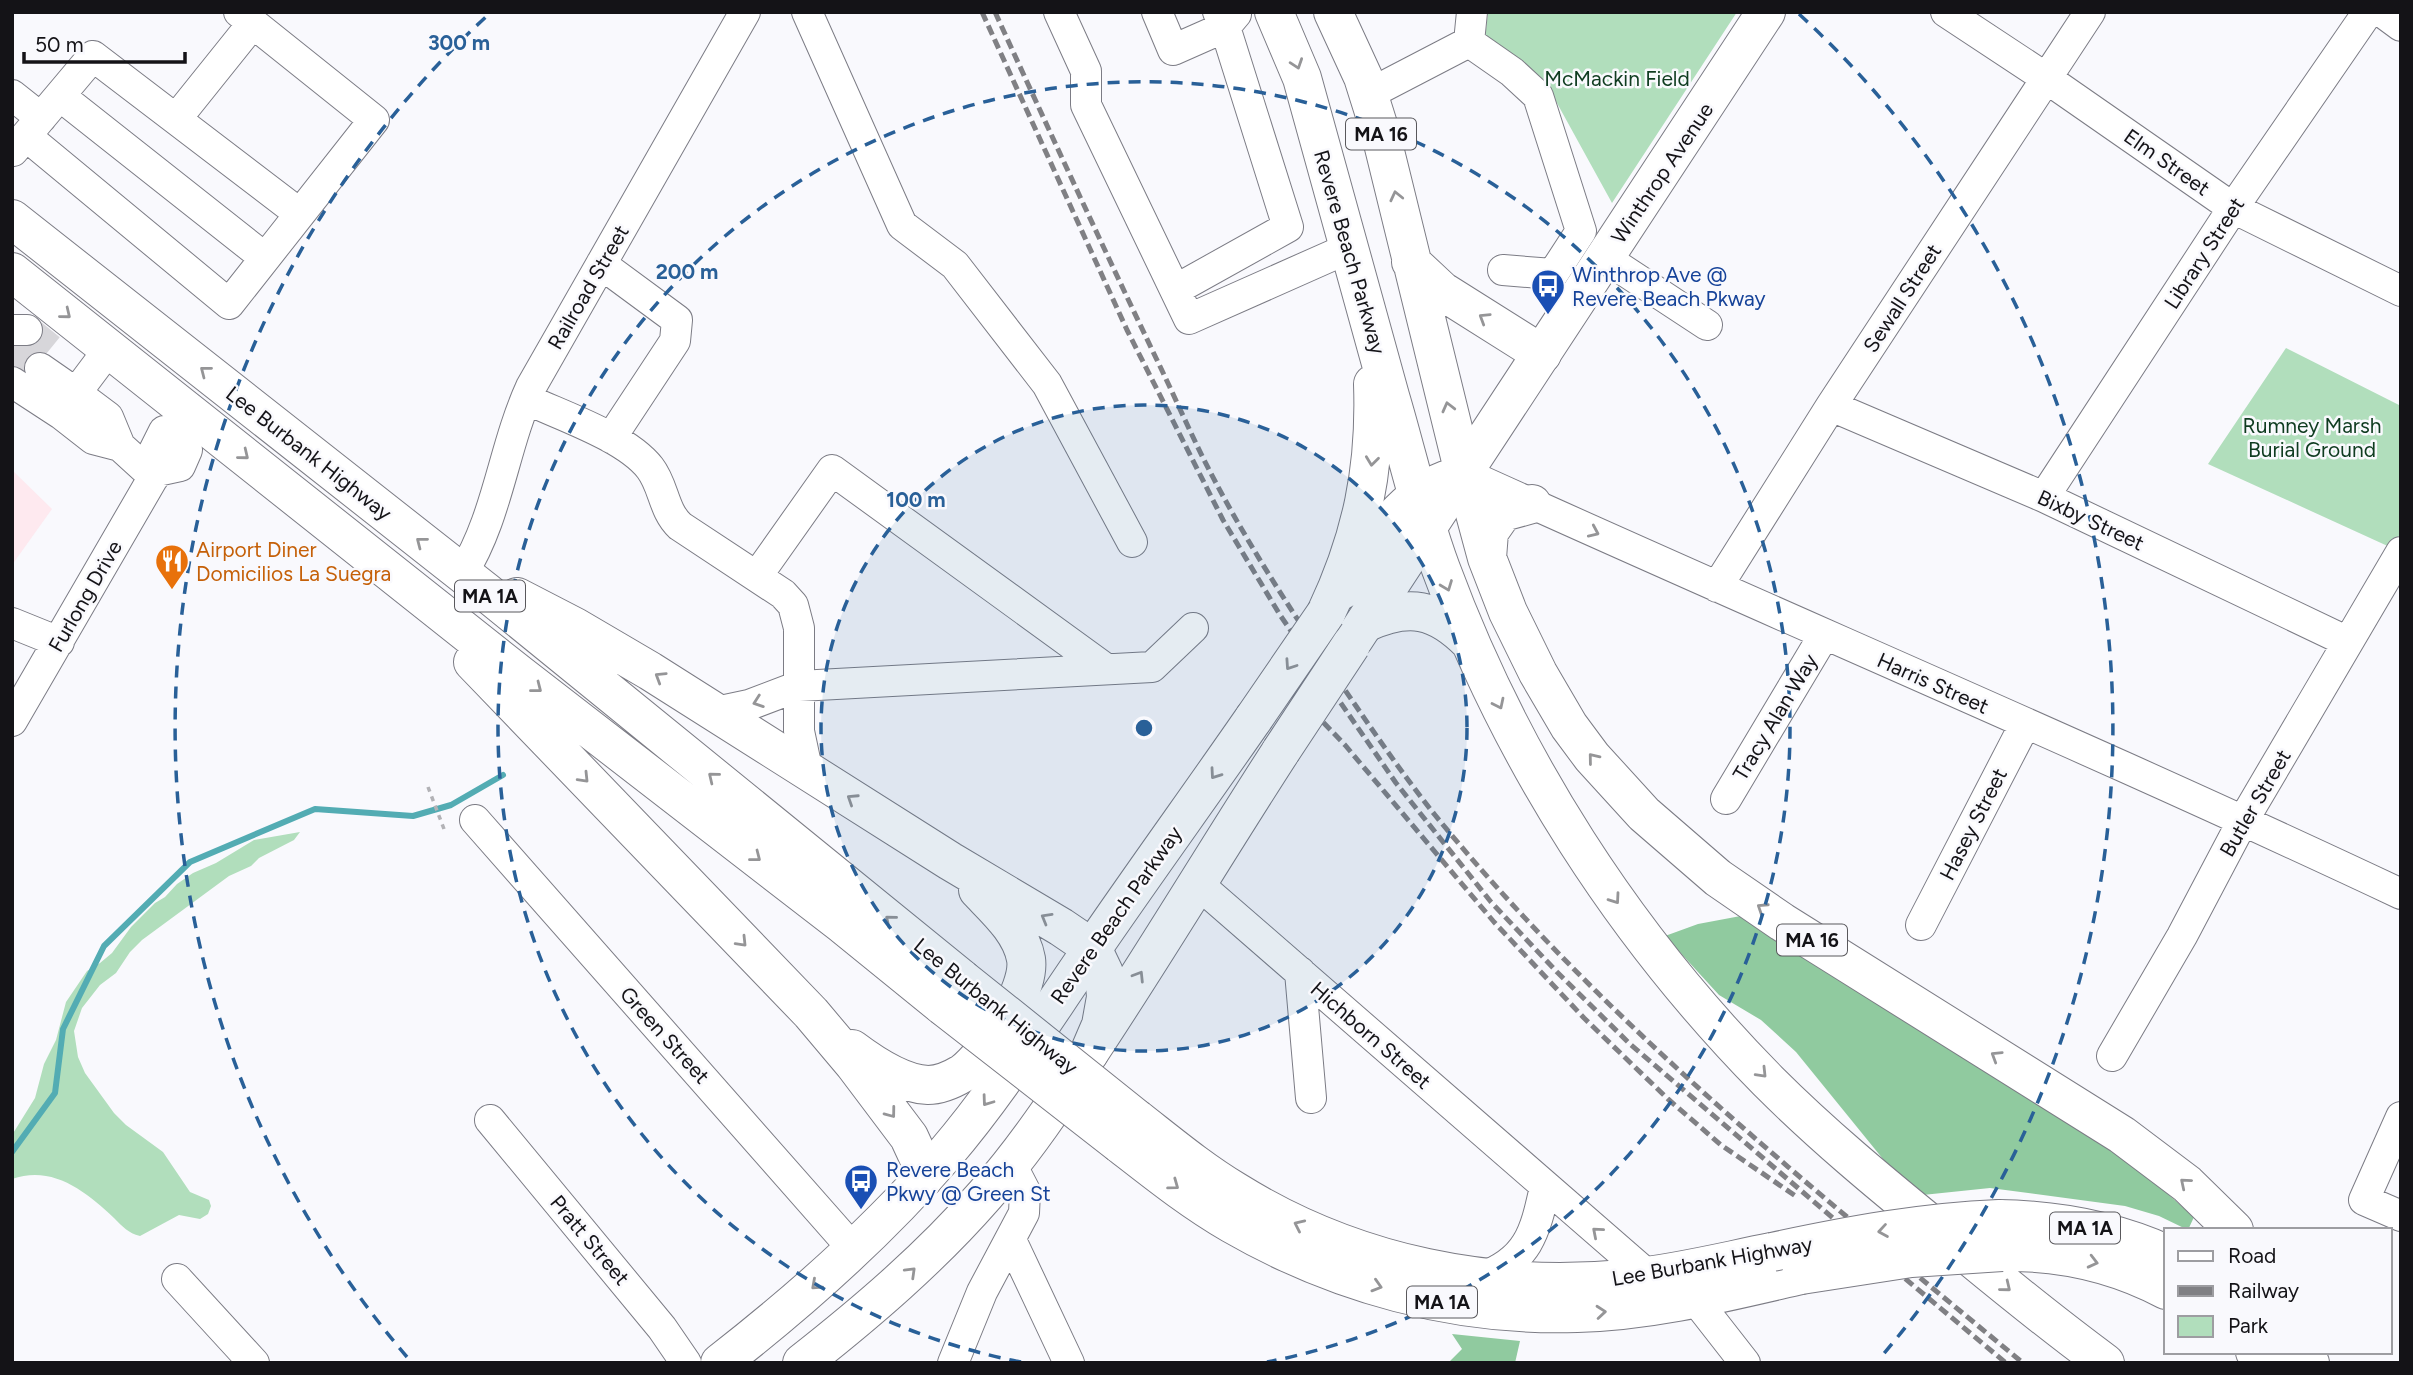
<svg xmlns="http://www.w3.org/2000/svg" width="2413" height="1375" viewBox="0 0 2413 1375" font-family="Figtree,sans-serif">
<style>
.industrial{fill:#fee9ef}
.green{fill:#b1debc}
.forest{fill:#90ca9f}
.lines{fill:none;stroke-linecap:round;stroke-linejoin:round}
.stream{stroke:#53acb3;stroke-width:6}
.minor-tunnel{stroke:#d7d6da;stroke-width:30;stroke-dasharray:30 15;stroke-linecap:butt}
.minor-casing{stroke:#7c7c85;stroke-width:32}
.major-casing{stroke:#7c7c85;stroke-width:40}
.highway-casing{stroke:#7c7c85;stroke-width:40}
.path{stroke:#b2b2b6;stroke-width:3.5;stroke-dasharray:5 5;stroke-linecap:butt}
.minor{stroke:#fff;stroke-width:30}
.major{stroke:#fff;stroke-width:38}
.highway{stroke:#fff;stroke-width:38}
.rail{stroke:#808084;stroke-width:5;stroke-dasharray:10 5;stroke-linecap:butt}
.major-bridge-casing{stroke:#7c7c85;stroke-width:40;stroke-linecap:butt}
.highway-bridge-casing{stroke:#7c7c85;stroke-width:40;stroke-linecap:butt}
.major-bridge{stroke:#fff;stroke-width:38}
.highway-bridge{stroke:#fff;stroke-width:38}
.oneway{stroke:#959597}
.ring{fill:none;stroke:#296098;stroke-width:3.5;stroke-dasharray:12 9}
.labels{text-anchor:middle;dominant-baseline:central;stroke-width:5;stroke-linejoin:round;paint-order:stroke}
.shield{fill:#f9f9fd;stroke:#59585c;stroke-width:2}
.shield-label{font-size:19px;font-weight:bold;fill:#141317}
.park-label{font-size:21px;fill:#0f3c20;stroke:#f9f9fd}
.street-label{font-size:21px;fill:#141317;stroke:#f9f9fd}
.transit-label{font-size:21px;fill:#164399;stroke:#f9f9fd;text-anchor:start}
.food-label{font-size:21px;fill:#c56008;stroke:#f9f9fd;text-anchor:start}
.centre{fill:#296098;stroke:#f9f9fd;stroke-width:3.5}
.ring-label{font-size:21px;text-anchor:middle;font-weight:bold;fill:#296098;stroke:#f9f9fd;stroke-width:5;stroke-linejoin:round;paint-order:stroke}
</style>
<rect width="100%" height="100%" fill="#f9f9fd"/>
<path class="industrial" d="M12,470l40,39 -40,56z"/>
<path class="green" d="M1488,12h249l-125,191 -60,-109 -67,-55z
M2286,348l115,58v126l-9,16 -184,-84z
M300,832l-6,8 -35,18 -8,8 -22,10 -87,64 -12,12 -14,21 -16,12 -18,23 -8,23 4,26 7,16 29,40 12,12 37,27 27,40 19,8 2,6 -3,8 -8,5 -21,-4 -39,21c-12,-3 -17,-9 -26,-18 -29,-27 -61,-53 -102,-39v-44l23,-37 9,-34 12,-24 10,-38 21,-31 13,-8 12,-10 19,-26 24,-24 10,-6 12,-13 16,-11 23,-10 38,-23z"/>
<path class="forest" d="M1746,915l381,243 67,59 -6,13 -29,-14 -34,-10 -135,-18 -77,8 -117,-144 -35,-32 -42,-25 -54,-59 33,-12z
M1452,1334l68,7 -5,22h-67l14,-14z"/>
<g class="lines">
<path class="stream" d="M12,1152l43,-59 8,-64 41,-83 86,-84 125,-53 98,7 38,-11 52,-30"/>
<path class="minor-tunnel" d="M27,330l27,22
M12,348l28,20"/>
<g class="minor-casing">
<path id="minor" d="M807,12l95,213 53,40 92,119 85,158
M1059,12l27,59v34l103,214 160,-71
M1157,12l16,38 52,-23 11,-13
M1946,12l100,66 187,130 168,83
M2382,12l19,14
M1469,42l3,-30
M1369,94l100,-52 43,30 26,24 43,135 -28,43 -50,-4
M12,95l29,23
M60,96l205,162
M176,119l77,-96
M26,136l203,168 145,-184 -135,-108
M13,151l80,-95 207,158
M1605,258l102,67
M601,264l76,56 -2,21 -64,97
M1175,290l113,-63 -63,-200 -7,-15
M12,330h15
M109,349l-33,44 32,24 12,29
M40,368l36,25 -11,15
M12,382l49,32 32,25 27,7 34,31
M526,399c36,17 100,38 124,69 14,18 13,42 30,58l103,68 10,11 6,23v103l8,38
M1831,406l213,91 304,145
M157,471l23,-5 7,-16 -2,-17 9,-17
M1464,473c312,142 627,275 937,421
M2044,497l189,-289 135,-196
M462,574c36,-57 41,-126 69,-187l214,-375
M757,576l75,-106 274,199
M1717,587l114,-181 259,-394
M12,623l47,19
M716,712l33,-7 50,-19 353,-19 41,-39
M12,721l145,-250 -5,-16 12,-24 21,2
M1726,799l98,-164
M475,820l379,430
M1197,883l452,393
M1921,925l104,-201
M1300,972l11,126
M2112,1056l70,-120 58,-110 161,-274
M2401,1117l-37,83 37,16
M490,1120l172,208 24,35
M1011,1240l58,123
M1480,1278c48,-17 55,-45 65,-91
M177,1279l77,84
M1695,1299l50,64
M953,1363l29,-71 42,-79 1,-22 -14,-27"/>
</g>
<g class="major-casing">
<path id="major" d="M1342,590c29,-42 55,-91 104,-110
M1354,639l412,-627
M720,1363c81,-63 157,-130 225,-209 54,-63 98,-134 145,-202 54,-79 110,-156 164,-234
M802,1363c66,-52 128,-105 183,-168 40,-45 73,-95 106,-145 65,-98 126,-200 190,-299"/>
</g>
<g class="highway-casing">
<path id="highway" d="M1274,12l28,66c29,106 59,212 88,318 17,57 30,117 51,173 71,192 183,366 327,512 54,54 112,102 171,150 54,45 109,90 166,132
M1333,12l30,65 17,54 84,342 23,85 21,54 30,61 31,53 23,31 52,57 74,64 64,44 340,213 65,49 47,46
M12,219l474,373 476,387
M1411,262l31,29 100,63
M12,272l508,403 322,249 101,82
M1487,558l2,-26 14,-20 29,-8
M517,597l58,30 75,44 300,190 111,66 31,21 12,25 2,24 -5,28 -12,28
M1326,613c36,-76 50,-145 47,-229
M1365,623c44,-20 71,-15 105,19
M473,662l338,351 43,51 55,73 12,26 2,16
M852,1049c20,15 49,35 76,36 12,0 25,-6 35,-12 24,-18 68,-83 63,-114 -5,-28 -29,-49 -48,-69
M1137,1119c32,25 63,51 98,72 119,74 259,102 397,87 47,-5 94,-17 140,-26
M1120,1144c36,28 72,57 112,80 104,60 224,93 345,89 76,-2 150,-21 224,-38
M1999,1219c58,1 114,11 167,35
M2002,1252c57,-1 113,11 164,38
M2255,1352l11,11
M2301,1352l9,11"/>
</g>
<path class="path" d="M428,787l16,42"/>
<use href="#minor" class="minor"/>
<use href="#major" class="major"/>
<use href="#highway" class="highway"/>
<path class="rail" d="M982,12l145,318 96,190 57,95 116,168 95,119 66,70 73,72 217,186 159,133
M995,12c53,116 106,231 161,346 20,41 38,84 60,125 35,66 76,129 118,191 33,48 65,96 101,141 170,209 382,377 588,548
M1268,672l53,48 24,25 149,177 90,96 84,81 53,46 76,52"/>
<g class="major-bridge-casing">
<path id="major-bridge" d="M1254,718l72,-105
M1281,751l70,-106"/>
</g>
<g class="highway-bridge-casing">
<path id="highway-bridge" d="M962,979l175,140
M943,1006l177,138
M1772,1252c75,-16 150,-30 227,-33
M1801,1275l110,-17 91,-6"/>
</g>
<use href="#major-bridge" class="major-bridge"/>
<use href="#highway-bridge" class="highway-bridge"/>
</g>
<defs><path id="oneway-chevron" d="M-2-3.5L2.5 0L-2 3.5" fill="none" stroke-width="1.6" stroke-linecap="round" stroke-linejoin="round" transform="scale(1.75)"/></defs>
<g class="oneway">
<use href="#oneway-chevron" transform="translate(1297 64) rotate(71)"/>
<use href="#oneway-chevron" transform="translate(1396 196) rotate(-103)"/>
<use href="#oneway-chevron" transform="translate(66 314) rotate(39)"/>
<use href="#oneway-chevron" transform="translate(1484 318) rotate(-148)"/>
<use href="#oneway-chevron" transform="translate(205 371) rotate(-142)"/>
<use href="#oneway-chevron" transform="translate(1448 407) rotate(-104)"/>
<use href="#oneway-chevron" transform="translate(244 455) rotate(39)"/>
<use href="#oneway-chevron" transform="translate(1372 461) rotate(97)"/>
<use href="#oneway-chevron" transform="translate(1594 532) rotate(24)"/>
<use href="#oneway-chevron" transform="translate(421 542) rotate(-142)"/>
<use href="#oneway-chevron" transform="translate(1447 586) rotate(69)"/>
<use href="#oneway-chevron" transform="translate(1290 665) rotate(124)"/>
<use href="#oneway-chevron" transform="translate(660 677) rotate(-148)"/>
<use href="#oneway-chevron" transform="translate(537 688) rotate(38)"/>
<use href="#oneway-chevron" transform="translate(758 702) rotate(161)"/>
<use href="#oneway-chevron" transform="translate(1499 704) rotate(64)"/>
<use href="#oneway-chevron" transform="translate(1593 758) rotate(-129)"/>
<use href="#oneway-chevron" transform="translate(1215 774) rotate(125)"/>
<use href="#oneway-chevron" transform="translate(713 777) rotate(-141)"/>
<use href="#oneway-chevron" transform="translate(584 778) rotate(46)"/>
<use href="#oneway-chevron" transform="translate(852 799) rotate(-147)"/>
<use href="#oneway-chevron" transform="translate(756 857) rotate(38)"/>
<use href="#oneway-chevron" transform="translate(1615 899) rotate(55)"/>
<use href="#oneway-chevron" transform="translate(1762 908) rotate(-147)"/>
<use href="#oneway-chevron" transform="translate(1046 918) rotate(-150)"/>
<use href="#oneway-chevron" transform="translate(890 920) rotate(-141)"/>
<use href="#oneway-chevron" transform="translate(742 942) rotate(46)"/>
<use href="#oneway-chevron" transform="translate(1139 976) rotate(-58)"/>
<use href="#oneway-chevron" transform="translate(1996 1056) rotate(-148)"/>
<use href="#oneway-chevron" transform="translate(1762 1073) rotate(46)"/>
<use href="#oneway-chevron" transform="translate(987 1101) rotate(126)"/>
<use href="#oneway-chevron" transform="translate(891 1113) rotate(53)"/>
<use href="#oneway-chevron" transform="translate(2185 1183) rotate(-140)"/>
<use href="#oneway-chevron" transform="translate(1174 1185) rotate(36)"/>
<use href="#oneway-chevron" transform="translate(1299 1225) rotate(-155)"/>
<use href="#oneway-chevron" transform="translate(1883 1231) rotate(171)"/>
<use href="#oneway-chevron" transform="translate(1597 1232) rotate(-139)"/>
<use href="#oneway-chevron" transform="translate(2093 1262) rotate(14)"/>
<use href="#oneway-chevron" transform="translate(911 1272) rotate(-44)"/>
<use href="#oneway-chevron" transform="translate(816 1285) rotate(138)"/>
<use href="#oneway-chevron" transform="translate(1377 1286) rotate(17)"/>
<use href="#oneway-chevron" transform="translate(2006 1287) rotate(39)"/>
<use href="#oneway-chevron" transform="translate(1601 1312) rotate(-5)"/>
</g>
<circle cx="1144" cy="728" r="323" fill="#296098" fill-opacity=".12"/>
<g class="ring">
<circle cx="1144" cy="728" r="323"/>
<path d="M1021 1362A646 646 0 1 1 1267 1362"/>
<path d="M407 1357A969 969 0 0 1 489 14M1799 14A969 969 0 0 1 1881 1357"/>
</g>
<defs>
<g id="bus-pin" transform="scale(1.75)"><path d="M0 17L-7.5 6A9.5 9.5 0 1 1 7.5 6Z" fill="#1a4fb4" stroke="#f9f9fd"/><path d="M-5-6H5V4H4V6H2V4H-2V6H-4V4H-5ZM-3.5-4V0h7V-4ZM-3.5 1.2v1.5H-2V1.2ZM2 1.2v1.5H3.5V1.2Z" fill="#fff"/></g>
<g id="restaurant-pin" transform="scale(1.75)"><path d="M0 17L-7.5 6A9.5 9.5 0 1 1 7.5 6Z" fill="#e8710a" stroke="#f9f9fd"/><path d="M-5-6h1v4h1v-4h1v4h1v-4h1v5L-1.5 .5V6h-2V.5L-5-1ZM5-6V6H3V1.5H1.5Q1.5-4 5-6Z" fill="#fff"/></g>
</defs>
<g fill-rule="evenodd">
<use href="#bus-pin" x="1548" y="286"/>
<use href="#restaurant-pin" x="172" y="561"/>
<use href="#bus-pin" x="861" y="1181"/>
</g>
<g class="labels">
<g class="shield">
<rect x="1346" y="118.5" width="70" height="31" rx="5"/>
<rect x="455" y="580.5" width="70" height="31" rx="5"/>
<rect x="1777" y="924.5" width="70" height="31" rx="5"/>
<rect x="2050" y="1212.5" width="70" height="31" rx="5"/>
<rect x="1407" y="1286.5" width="70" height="31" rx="5"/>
</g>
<g class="shield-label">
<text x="1381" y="134">MA 16</text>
<text x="490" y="596">MA 1A</text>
<text x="1812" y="940">MA 16</text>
<text x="2085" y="1228">MA 1A</text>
<text x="1442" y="1302">MA 1A</text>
</g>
<g class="park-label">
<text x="1617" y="78">McMackin Field</text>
<text x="2312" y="425">Rumney Marsh<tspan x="2312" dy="24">Burial Ground</tspan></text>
</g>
<g class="street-label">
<text transform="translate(2167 162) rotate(35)">Elm Street</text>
<text transform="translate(1662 173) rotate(-56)">Winthrop Avenue</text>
<text transform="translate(1350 252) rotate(74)">Revere Beach Parkway</text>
<text transform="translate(2204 253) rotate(-57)">Library Street</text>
<text transform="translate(588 287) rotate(-60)">Railroad Street</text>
<text transform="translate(1902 298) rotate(-57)">Sewall Street</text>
<text transform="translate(309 453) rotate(38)">Lee Burbank Highway</text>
<text transform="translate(2091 520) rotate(25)">Bixby Street</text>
<text transform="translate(85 596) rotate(-60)">Furlong Drive</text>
<text transform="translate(1933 683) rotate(24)">Harris Street</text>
<text transform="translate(1775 717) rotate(-59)">Tracy Alan Way</text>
<text transform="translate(2255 803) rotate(-60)">Butler Street</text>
<text transform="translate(1973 824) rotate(-63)">Hasey Street</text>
<text transform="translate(1116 915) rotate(-55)">Revere Beach Parkway</text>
<text transform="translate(996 1006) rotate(39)">Lee Burbank Highway</text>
<text transform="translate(665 1035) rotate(48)">Green Street</text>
<text transform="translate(1371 1035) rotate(41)">Hichborn Street</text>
<text transform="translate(590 1240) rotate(50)">Pratt Street</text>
<text transform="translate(1712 1261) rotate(-10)">Lee Burbank Highway</text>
</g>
<g class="transit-label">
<text x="1572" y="274">Winthrop Ave @<tspan x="1572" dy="24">Revere Beach Pkway</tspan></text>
<text x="886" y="1169">Revere Beach<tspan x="886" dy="24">Pkwy @ Green St</tspan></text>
</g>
<g class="food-label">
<text x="196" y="549">Airport Diner<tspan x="196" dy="24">Domicilios La Suegra</tspan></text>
</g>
</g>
<circle cx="1144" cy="728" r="10" class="centre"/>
<g class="ring-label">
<text x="459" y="50">300 m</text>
<text x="687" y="279">200 m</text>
<text x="916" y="507">100 m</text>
</g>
<rect width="2413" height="1375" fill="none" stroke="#141317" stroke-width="28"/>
<rect x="2164" y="1228" width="228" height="126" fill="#f9f9fd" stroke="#9d9da1" stroke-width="2"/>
<rect x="2178" y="1251" width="35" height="10" fill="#ffffff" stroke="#9d9da1" stroke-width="2"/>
<text x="2228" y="1263" font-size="21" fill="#141317">Road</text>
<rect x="2178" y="1286" width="35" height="10" fill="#808084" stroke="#9d9da1" stroke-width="2"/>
<text x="2228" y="1298" font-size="21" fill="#141317">Railway</text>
<rect x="2178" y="1316" width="35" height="21" fill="#b1debc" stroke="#9d9da1" stroke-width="2"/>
<text x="2228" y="1333" font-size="21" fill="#141317">Park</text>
<path d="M24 52v10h161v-10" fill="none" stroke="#141317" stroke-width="3.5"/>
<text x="35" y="52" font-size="21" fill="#141317" stroke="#f9f9fd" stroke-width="5" paint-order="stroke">50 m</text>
</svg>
